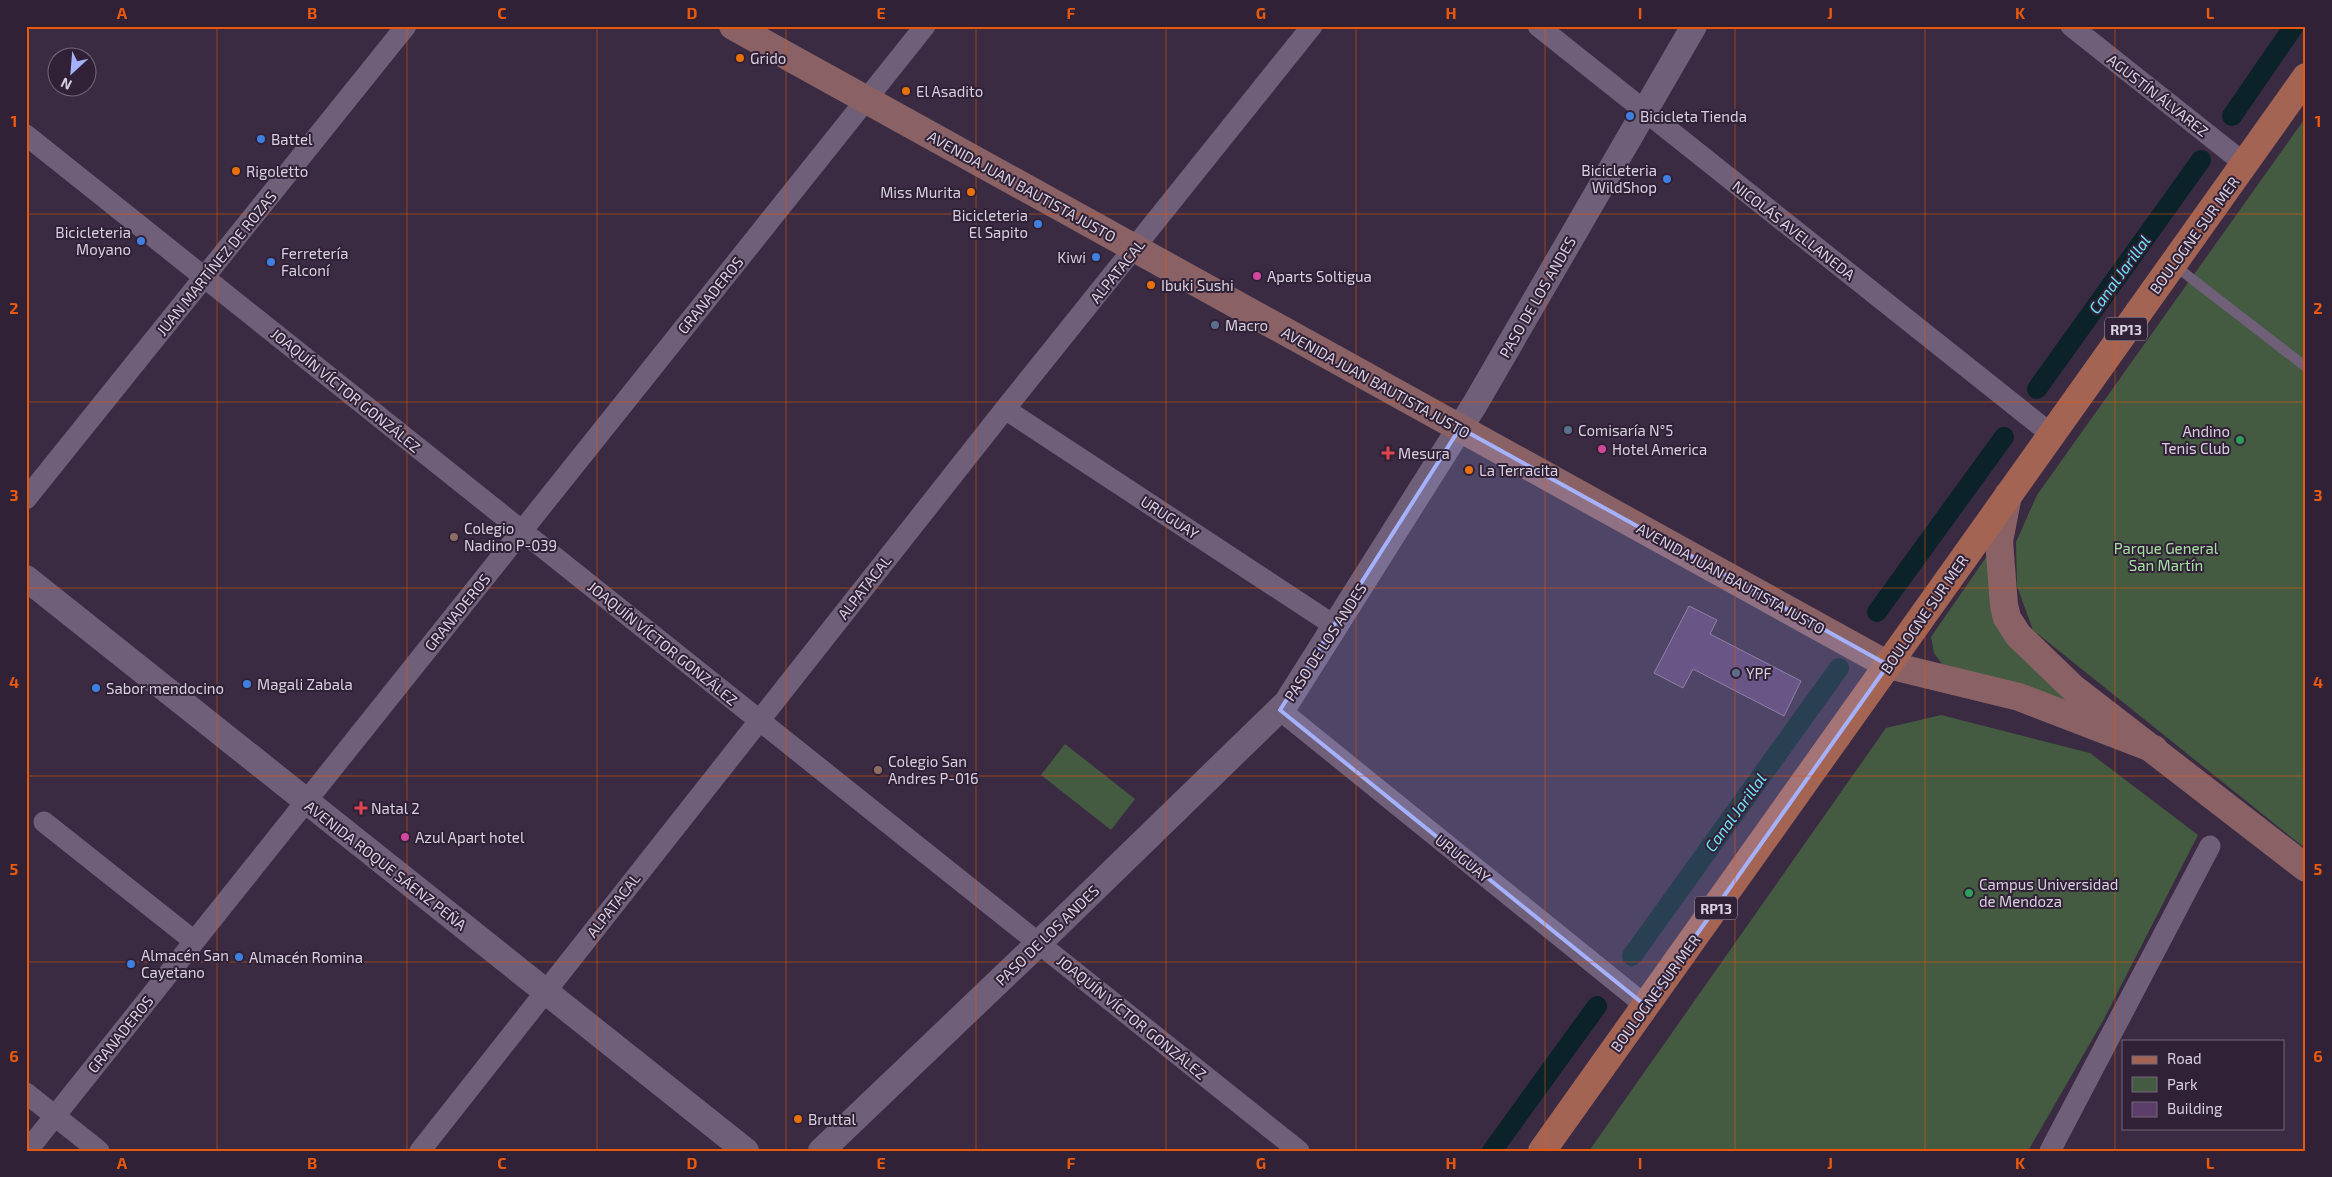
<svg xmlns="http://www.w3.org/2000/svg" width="2332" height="1177" viewBox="0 0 2332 1177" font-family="'Exo 2',sans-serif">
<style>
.green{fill:#445b42}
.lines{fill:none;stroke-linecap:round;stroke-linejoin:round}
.canal{stroke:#0b2328;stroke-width:20}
.building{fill:#5b3f6a;stroke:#877690}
.service{stroke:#705f79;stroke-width:10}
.minor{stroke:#705f79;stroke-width:21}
.tertiary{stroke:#705f79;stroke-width:26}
.secondary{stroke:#8a6266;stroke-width:28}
.primary{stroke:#a46454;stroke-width:28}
.marked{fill:#a5b1fc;fill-opacity:0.2;stroke:#a5b1fc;stroke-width:4;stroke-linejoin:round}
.grid{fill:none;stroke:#e8590c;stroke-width:1;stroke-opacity:0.55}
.food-dot{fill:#e8710a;stroke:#302137;stroke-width:2}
.shop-dot{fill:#3f7fe0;stroke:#302137;stroke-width:2}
.hotel-dot{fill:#d1479c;stroke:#302137;stroke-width:2}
.service-dot{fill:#5c6f8a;stroke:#302137;stroke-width:2}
.leisure-dot{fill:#2e9e5b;stroke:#302137;stroke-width:2}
.health-dot{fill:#e0444e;stroke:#302137;stroke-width:2}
.education-dot{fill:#8d6e63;stroke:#302137;stroke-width:2}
.labels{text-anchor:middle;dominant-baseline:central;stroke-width:4;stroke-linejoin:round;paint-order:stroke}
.shield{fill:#302137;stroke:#a69cad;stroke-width:1}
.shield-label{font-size:14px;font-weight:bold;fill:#d9d0df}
.poi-label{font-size:15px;fill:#d9d0df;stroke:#302137;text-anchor:start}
.street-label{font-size:15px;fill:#d9d0df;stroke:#302137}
.park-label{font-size:15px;fill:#a5e1a0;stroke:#302137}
.water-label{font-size:16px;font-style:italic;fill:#6fe2f7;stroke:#302137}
.neatline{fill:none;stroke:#e8590c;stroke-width:2}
.grid-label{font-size:16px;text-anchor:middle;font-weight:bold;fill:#e8590c}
</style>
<rect width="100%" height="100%" fill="#3a2b42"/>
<path class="green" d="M2306,117v732l-273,-219 -16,-44 -1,-44 21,-47z
M1987,556l21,82 88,82 -154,-56 -8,-11 -3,-16z
M1941,715l149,38 108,82 -94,184 -76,132h-439l297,-423z
M1065,744l70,55 -24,31 -70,-55z"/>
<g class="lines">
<path class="canal" d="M2232,116l62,-90
M2037,389l164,-229
M1877,612l127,-175
M1632,956l207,-288
M1492,1151l105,-145"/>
</g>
<path class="building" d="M1689,606l28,14 -7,14 91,47 -17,35 -91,-47 -10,19 -29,-15z"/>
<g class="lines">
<path class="service" d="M2174,265l132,102"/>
<path class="minor" d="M1538,26l513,408
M2071,26l174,138
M26,135l1273,1016
M1005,409l330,217
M26,499l380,-473
M1280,710l366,296
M44,822l150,119
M26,1093l73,58
M27,1151l898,-1125
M420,1151l585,-742 307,-383
M2050,1151l160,-305"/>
<path class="tertiary" d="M26,578l720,573
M821,1151l218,-208 248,-241 188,-298 219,-378"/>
<path class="secondary" d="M733,26l1155,639 131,32 135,52
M2008,495l-9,46 5,64 3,13 11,17 55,53 233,180"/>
<path class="primary" d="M1542,1151l764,-1074"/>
</g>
<path class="marked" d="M1460,428l428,237 -242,341 -366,-296z"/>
<path class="grid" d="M217,26v1125M407,26v1125M597,26v1125M786,26v1125M976,26v1125M1166,26v1125M1356,26v1125M1545,26v1125M1735,26v1125M1925,26v1125M2115,26v1125M26,214h2280M26,402h2280M26,588h2280M26,776h2280M26,962h2280"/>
<g class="food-dot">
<circle cx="740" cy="58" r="5"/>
<circle cx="906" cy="91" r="5"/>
<circle cx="236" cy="171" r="5"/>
<circle cx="971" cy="192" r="5"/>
<circle cx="1151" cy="285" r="5"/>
<circle cx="1469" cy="470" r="5"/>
<circle cx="798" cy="1119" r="5"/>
</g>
<g class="shop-dot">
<circle cx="1630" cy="116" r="5"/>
<circle cx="261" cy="139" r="5"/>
<circle cx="1667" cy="179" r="5"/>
<circle cx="1038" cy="224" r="5"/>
<circle cx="141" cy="241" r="5"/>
<circle cx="1096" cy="257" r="5"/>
<circle cx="271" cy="262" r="5"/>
<circle cx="247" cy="684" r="5"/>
<circle cx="96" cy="688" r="5"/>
<circle cx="239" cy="957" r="5"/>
<circle cx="131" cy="964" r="5"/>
</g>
<g class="hotel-dot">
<circle cx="1257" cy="276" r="5"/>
<circle cx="1602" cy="449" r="5"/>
<circle cx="405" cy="837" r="5"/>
</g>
<g class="service-dot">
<circle cx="1215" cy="325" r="5"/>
<circle cx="1568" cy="430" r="5"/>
<circle cx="1736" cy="673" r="5"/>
</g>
<g class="leisure-dot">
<circle cx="2240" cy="440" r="5"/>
<circle cx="1969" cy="893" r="5"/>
</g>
<g class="health-dot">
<path d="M1385.5 445.5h5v5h5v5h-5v5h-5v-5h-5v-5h5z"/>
<path d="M358.5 800.5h5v5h5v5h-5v5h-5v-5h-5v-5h5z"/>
</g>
<g class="education-dot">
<circle cx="454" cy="537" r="5"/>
<circle cx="878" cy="770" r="5"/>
</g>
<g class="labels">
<g class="shield">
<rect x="2105" y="317.5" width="42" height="23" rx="4"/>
<rect x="1695" y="896.5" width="42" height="23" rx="4"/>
</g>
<g class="shield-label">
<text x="2126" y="329">RP13</text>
<text x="1716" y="908">RP13</text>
</g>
<g class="poi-label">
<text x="750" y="58">Grido</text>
<text x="916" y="91">El Asadito</text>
<text x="1640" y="116">Bicicleta Tienda</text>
<text x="271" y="139">Battel</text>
<text x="1657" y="170" text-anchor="end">Bicicleteria<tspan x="1657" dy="17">WildShop</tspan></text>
<text x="246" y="171">Rigoletto</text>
<text x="961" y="192" text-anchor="end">Miss Murita</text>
<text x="1028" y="215" text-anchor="end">Bicicleteria<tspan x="1028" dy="17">El Sapito</tspan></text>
<text x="131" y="232" text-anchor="end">Bicicleteria<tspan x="131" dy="17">Moyano</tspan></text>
<text x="281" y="253">Ferretería<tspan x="281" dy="17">Falconí</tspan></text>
<text x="1086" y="257" text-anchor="end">Kiwi</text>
<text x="1267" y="276">Aparts Soltigua</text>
<text x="1161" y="285">Ibuki Sushi</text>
<text x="1225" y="325">Macro</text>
<text x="1578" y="430">Comisaría N°5</text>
<text x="2230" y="431" text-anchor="end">Andino<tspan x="2230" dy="17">Tenis Club</tspan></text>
<text x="1612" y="449">Hotel America</text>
<text x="1398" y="453">Mesura</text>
<text x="1479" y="470">La Terracita</text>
<text x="464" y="528">Colegio<tspan x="464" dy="17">Nadino P-039</tspan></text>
<text x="1746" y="673">YPF</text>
<text x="257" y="684">Magali Zabala</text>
<text x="106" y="688">Sabor mendocino</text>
<text x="888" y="761">Colegio San<tspan x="888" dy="17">Andres P-016</tspan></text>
<text x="371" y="808">Natal 2</text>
<text x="415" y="837">Azul Apart hotel</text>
<text x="1979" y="884">Campus Universidad<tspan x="1979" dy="17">de Mendoza</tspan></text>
<text x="141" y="955">Almacén San<tspan x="141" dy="17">Cayetano</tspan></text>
<text x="249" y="957">Almacén Romina</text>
<text x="808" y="1119">Bruttal</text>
</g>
<g class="street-label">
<text transform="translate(2158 95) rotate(38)">AGUSTÍN ÁLVAREZ</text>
<text transform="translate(1022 186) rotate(29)">AVENIDA JUAN BAUTISTA JUSTO</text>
<text transform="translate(1794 230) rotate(38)">NICOLÁS AVELLANEDA</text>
<text transform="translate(2194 235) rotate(-54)">BOULOGNE SUR MER</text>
<text transform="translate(216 263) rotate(-51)">JUAN MARTÍNEZ DE ROZAS</text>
<text transform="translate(1117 271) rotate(-51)">ALPATACAL</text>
<text transform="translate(710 295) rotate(-51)">GRANADEROS</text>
<text transform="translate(1537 297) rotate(-60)">PASO DE LOS ANDES</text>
<text transform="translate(1376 382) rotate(29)">AVENIDA JUAN BAUTISTA JUSTO</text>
<text transform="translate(346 390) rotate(39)">JOAQUÍN VÍCTOR GONZÁLEZ</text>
<text transform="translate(1170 517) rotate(33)">URUGUAY</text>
<text transform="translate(1731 578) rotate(29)">AVENIDA JUAN BAUTISTA JUSTO</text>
<text transform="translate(864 587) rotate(-52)">ALPATACAL</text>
<text transform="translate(457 612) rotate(-51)">GRANADEROS</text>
<text transform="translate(1924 614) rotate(-55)">BOULOGNE SUR MER</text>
<text transform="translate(1325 642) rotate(-57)">PASO DE LOS ANDES</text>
<text transform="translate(663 643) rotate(39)">JOAQUÍN VÍCTOR GONZÁLEZ</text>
<text transform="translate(1463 858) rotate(39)">URUGUAY</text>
<text transform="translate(386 865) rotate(38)">AVENIDA ROQUE SÁENZ PEÑA</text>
<text transform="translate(613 905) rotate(-52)">ALPATACAL</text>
<text transform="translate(1047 935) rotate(-44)">PASO DE LOS ANDES</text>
<text transform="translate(1655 993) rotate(-54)">BOULOGNE SUR MER</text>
<text transform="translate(1132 1017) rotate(39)">JOAQUÍN VÍCTOR GONZÁLEZ</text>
<text transform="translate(120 1034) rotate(-51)">GRANADEROS</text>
</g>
<g class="park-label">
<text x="2166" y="548">Parque General<tspan x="2166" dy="17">San Martín</tspan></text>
</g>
<g class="water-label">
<text transform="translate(2119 274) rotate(-54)">Canal Jarillal</text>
<text transform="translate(1735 812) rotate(-54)">Canal Jarillal</text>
</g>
</g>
<rect width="2332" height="1177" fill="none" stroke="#302137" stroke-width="55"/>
<rect x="2122" y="1040" width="162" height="90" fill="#302137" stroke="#74677a"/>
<rect x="2132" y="1056" width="25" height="8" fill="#a46454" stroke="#74677a"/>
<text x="2167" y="1064" font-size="15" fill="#d9d0df">Road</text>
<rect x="2132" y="1077" width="25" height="15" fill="#445b42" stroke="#74677a"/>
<text x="2167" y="1090" font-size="15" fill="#d9d0df">Park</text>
<rect x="2132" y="1102" width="25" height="15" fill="#5b3f6a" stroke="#74677a"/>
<text x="2167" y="1114" font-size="15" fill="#d9d0df">Building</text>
<g transform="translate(72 72) rotate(206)"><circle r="24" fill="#302137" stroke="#74677a"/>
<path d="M0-4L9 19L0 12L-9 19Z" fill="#a5b1fc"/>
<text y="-8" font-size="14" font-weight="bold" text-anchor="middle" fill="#d9d0df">N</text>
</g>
<rect x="28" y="28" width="2276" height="1122" class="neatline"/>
<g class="grid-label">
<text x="122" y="19">A</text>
<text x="312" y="19">B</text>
<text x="502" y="19">C</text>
<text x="692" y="19">D</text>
<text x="881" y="19">E</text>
<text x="1071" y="19">F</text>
<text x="1261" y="19">G</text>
<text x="1451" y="19">H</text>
<text x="1640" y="19">I</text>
<text x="1830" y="19">J</text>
<text x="2020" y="19">K</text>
<text x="2210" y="19">L</text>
<text x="14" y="127">1</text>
<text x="2318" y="127">1</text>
<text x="14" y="314">2</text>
<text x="2318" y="314">2</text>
<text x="14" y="501">3</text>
<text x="2318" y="501">3</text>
<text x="14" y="688">4</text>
<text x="2318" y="688">4</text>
<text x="14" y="875">5</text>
<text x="2318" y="875">5</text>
<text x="14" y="1062">6</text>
<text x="2318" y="1062">6</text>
<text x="122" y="1169">A</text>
<text x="312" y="1169">B</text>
<text x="502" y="1169">C</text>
<text x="692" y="1169">D</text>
<text x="881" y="1169">E</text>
<text x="1071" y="1169">F</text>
<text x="1261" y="1169">G</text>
<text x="1451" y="1169">H</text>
<text x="1640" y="1169">I</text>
<text x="1830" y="1169">J</text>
<text x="2020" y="1169">K</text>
<text x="2210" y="1169">L</text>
</g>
</svg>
